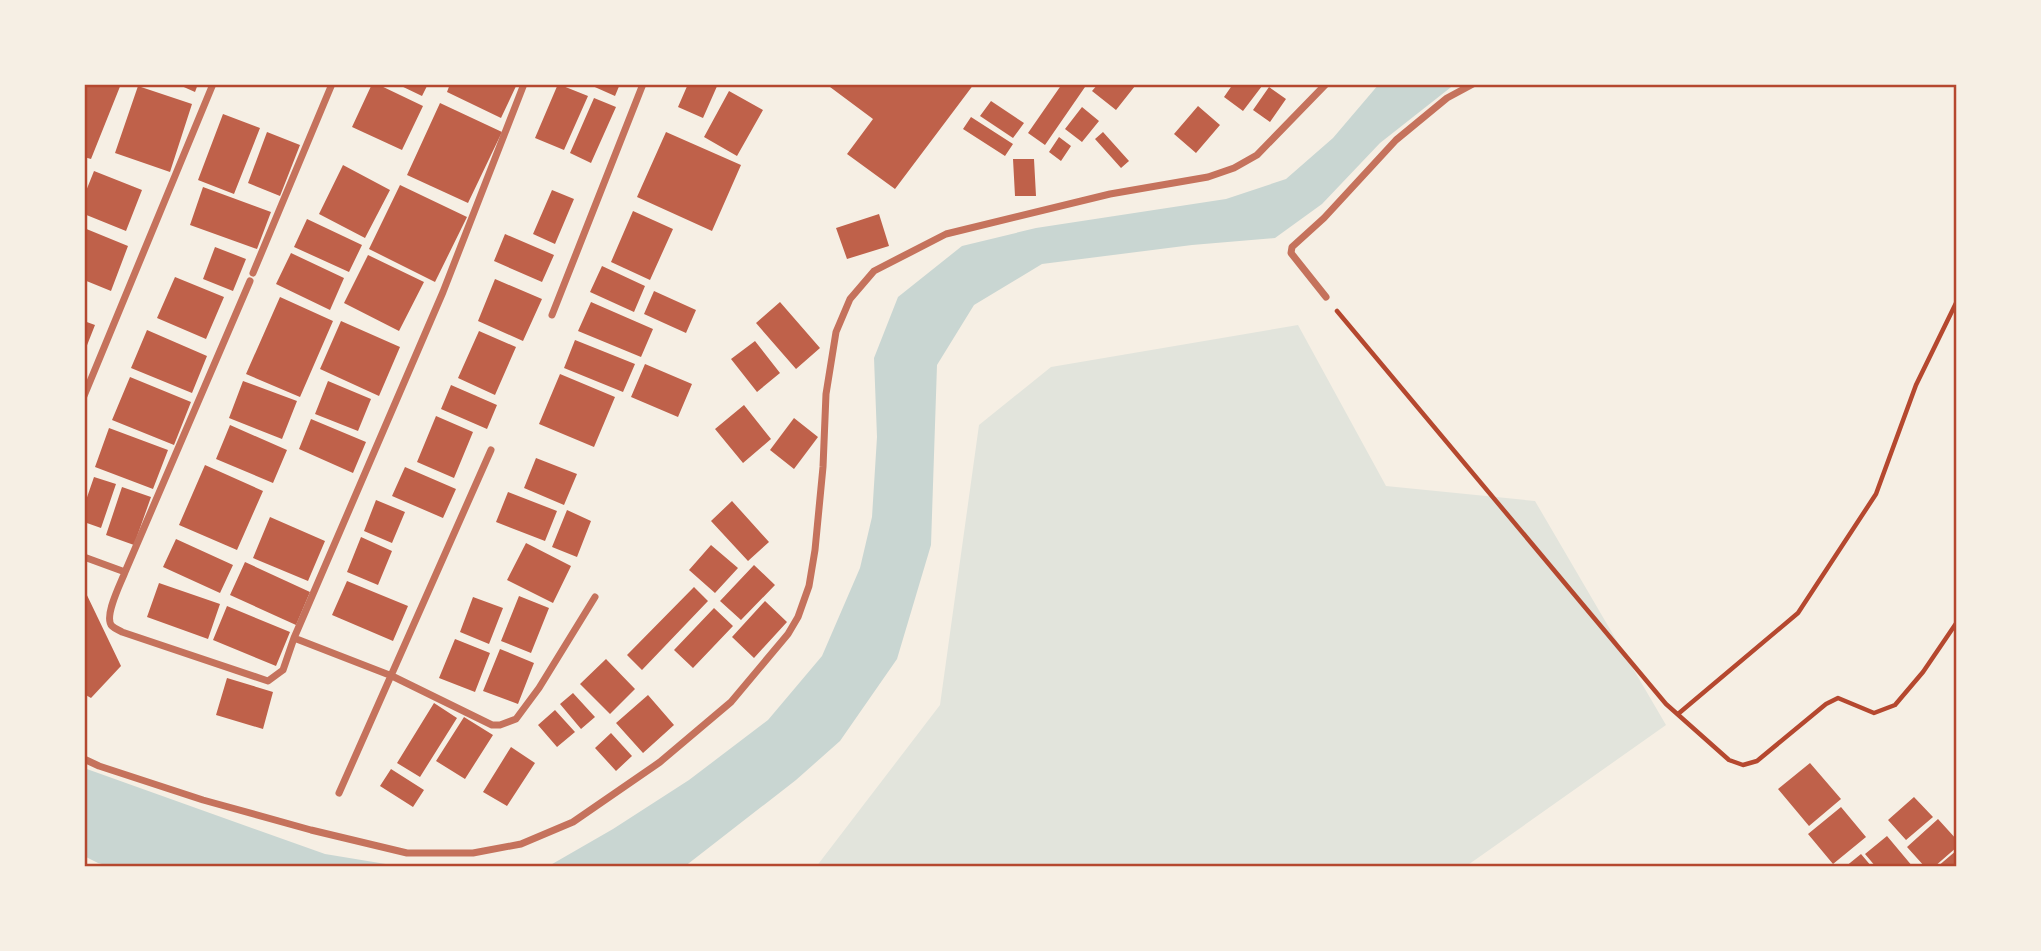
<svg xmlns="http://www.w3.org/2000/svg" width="2041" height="951" viewBox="0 0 2041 951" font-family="'DM Sans',sans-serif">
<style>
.green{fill:#e2e4dc}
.water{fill:#c9d6d2}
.building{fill:#bf614a}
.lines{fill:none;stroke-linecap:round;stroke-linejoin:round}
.path{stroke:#b5482f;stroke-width:4.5}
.minor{stroke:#c5725c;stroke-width:7}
.neatline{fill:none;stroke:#b5482f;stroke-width:2.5}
</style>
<rect width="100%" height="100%" fill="#f6efe4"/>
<path class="green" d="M1298,325l88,161 149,15 131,224 -201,142h-649l124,-162 39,-280 72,-58z"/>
<path class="water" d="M1379,84h76l-75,59 -58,61 -47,34 -83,7 -150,19 -68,41 -37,60 -6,180 -34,114 -57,82 -44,39 -112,87h-137l66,-38 76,-49 79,-60 54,-64 38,-88 12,-51 5,-80 -3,-79 24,-61 64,-51 74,-18 190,-29 60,-20 47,-41z
M84,768l241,86 79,13h-290l-16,-4 -14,-7z"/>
<path class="building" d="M84,84h37l-30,75 -7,-2z
M177,84h21l-3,8z
M372,84h5l46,22 -21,44 -50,-23z
M397,84h31l-6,12z
M450,84h67l-16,34 -54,-26z
M558,84l30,12 -24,54 -29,-12z
M588,84h32l-5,12z
M688,84h30l-15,34 -25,-11z
M826,84h148l-79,105 -48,-35 26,-35z
M1062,84h19l4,3 -40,58 -17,-12z
M1098,84h34l3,2 -19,24 -24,-19z
M1233,84l29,2 -19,25 -19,-14z
M138,86l54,18 -22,68 -55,-19z
M1269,87l17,12 -16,23 -17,-12z
M729,91l34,19 -26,46 -33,-19z
M594,98l22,9 -25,56 -21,-10z
M991,101l33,22 -11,15 -33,-22z
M440,103l62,29 -34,71 -61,-28z
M1198,106l22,19 -24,28 -22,-19z
M1082,107l17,14 -17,21 -17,-13z
M223,114l37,14 -26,66 -36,-14z
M971,117l42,27 -8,12 -42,-27z
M267,132l33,13 -20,51 -32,-13z
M666,132l75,33 -29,66 -75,-34z
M1103,132l26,29 -8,7 -26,-29z
M1059,137l12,9 -10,15 -12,-9z
M1013,159h21l2,37h-21z
M343,165l47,25 -25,48 -46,-24z
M94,171l48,19 -16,41 -42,-17v-18z
M400,185l67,32 -32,65 -66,-33z
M203,187l68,25 -14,37 -67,-24z
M552,190l22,9 -19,45 -22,-10z
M633,211l40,18 -23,51 -39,-18z
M879,214l10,32 -42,13 -11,-31z
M307,219l55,26 -13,27 -55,-25z
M84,228l44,18 -17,45 -27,-11z
M505,234l49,21 -12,27 -48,-21z
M215,247l31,12 -13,32 -30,-12z
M291,253l53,25 -14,32 -54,-26z
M368,255l56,27 -25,49 -55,-28z
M602,266l43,20 -11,26 -44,-20z
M175,277l49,20 -18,42 -49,-21z
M495,279l47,20 -19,42 -45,-20z
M654,291l42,19 -10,23 -42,-19z
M280,297l53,24 -33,76 -54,-23z
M591,302l62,27 -12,28 -63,-26z
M780,302l40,46 -24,21 -40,-46z
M84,321l11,4 -11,28z
M341,321l59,26 -21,49 -59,-27z
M147,330l60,26 -15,37 -61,-25z
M479,331l37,16 -21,48 -37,-17z
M575,340l60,24 -12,28 -59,-24z
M755,341l25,32 -23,19 -26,-33z
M645,364l47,20 -14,33 -47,-20z
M560,374l55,23 -21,50 -55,-23z
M130,377l61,25 -17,43 -62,-25z
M243,381l54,20 -15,38 -53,-21z
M328,381l43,18 -13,32 -43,-17z
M451,385l46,20 -10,24 -46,-20z
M744,405l27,34 -28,24 -28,-34z
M436,416l37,16 -19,46 -37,-16z
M794,418l24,19 -24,32 -24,-19z
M311,419l55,23 -13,31 -54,-24z
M230,425l57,25 -14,33 -57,-24z
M109,428l59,22 -15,39 -58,-22z
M536,458l41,16 -13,31 -40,-17z
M205,465l58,26 -26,59 -58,-25z
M405,467l51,22 -13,29 -51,-22z
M94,477l22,7 -15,44 -17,-6v-16z
M122,487l29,10 -17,48 -28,-10z
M508,492l49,19 -12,30 -49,-19z
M376,500l29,12 -13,31 -28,-12z
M732,501l37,41 -21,19 -37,-40z
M567,510l24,11 -14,36 -25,-10z
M270,517l55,24 -17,40 -55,-23z
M361,537l31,14 -14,34 -31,-13z
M176,539l57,26 -13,28 -57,-26z
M526,543l45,23 -18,37 -46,-23z
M711,545l27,23 -23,25 -26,-23z
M245,562l65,30 -14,33 -66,-30z
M754,565l21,20 -34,35 -21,-19z
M347,581l61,25 -15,35 -61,-26z
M159,583l61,21 -12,35 -61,-22z
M694,587l14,14 -66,69 -15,-15z
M84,589l37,77 -30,32 -7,-4z
M519,596l30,12 -18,45 -30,-12z
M473,597l30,11 -14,36 -29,-12z
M765,601l22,21 -33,36 -22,-21z
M227,606l63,26 -14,34 -63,-26z
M714,608l19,18 -40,42 -19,-18z
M455,639l35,14 -15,39 -36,-14z
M500,649l34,14 -16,41 -35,-13z
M606,659l29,30 -25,25 -30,-30z
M227,678l46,14 -10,37 -47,-14z
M573,693l22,24 -14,12 -21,-25z
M648,695l26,30 -31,28 -27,-30z
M434,703l23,15 -37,59 -23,-14z
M555,710l20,22 -18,15 -19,-22z
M464,717l29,18 -28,44 -29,-18z
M611,733l21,23 -16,15 -21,-23z
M511,747l24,16 -28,43 -24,-14z
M1810,763l31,36 -32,27 -31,-37z
M391,769l33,21 -11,17 -33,-21z
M1914,797l19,20 -27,23 -18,-20z
M1841,807l25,30 -33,27 -25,-30z
M1938,819l19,21v7l-23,20h-9l-18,-20z
M1887,836l26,31h-37l-11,-13z
M1957,850v17h-20z
M1861,854l11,13h-27z"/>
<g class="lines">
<path class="path" d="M1337,311l329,393 63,56 14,5 14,-4 69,-57 12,-6 36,15 21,-8 28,-33 34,-50
M1678,714l120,-101 78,-119 40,-109 41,-84"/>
<path class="minor" d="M253,273l79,-189
M1326,297l-35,-44 1,-6 32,-29 72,-78 51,-42 26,-14
M552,315l91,-231
M84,396l129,-312
M84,557l41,15c-4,11 -22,45 -13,54 3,3 7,4 10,6l146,49 15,-11 11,-32 98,38 100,49h8l16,-6 23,-31 56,-91
M125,572l125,-291
M294,638l149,-346 81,-208
M84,759l15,7 104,34 108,30 96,23h66l48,-9 52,-22 87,-60 71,-60 57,-68 10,-17 11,-31 6,-36 8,-83 3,-73 10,-62 14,-33 24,-28 72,-37 164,-40 98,-17 26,-9 23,-13 69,-71
M339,793l152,-343"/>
</g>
<rect width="2041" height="951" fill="none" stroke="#f6efe4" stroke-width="172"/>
<rect x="86" y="86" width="1869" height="779" class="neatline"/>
</svg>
